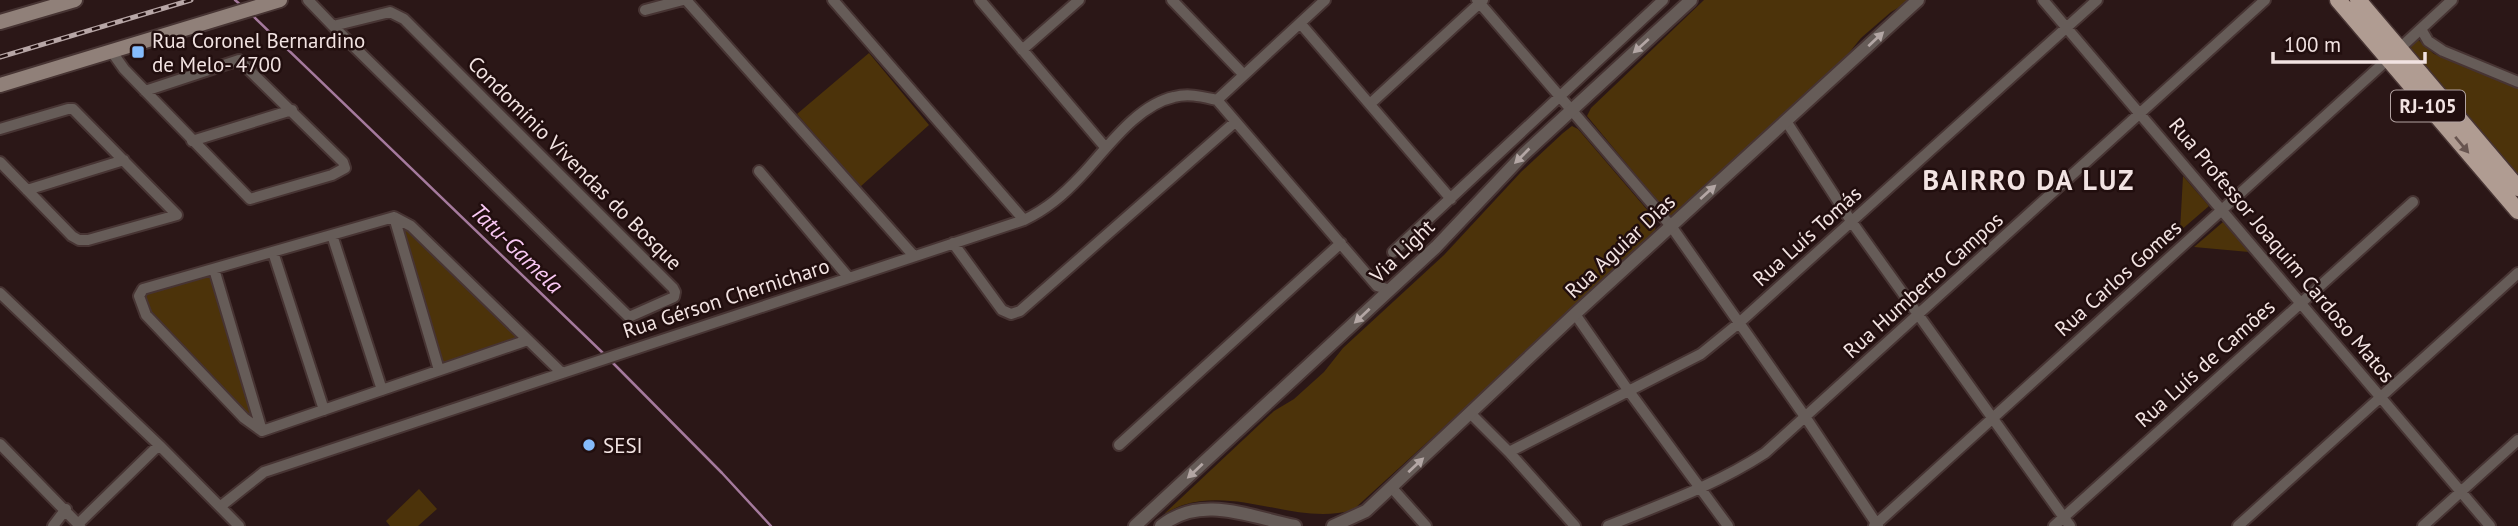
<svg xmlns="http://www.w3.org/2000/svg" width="2518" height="526" viewBox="0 0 2518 526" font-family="'PT Sans',sans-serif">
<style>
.green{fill:#4c330a}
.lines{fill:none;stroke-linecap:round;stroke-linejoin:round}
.stream{stroke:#a57a9d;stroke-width:2.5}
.minor-casing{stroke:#473433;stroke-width:14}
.tertiary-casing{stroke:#473433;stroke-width:16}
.secondary-casing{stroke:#473433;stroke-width:18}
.primary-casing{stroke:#473433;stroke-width:19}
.minor{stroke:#665c58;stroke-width:10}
.tertiary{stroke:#665c58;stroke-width:12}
.secondary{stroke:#908079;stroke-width:14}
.primary{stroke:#b09c92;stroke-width:16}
.rail-casing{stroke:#b7a6a6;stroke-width:5}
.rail{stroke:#210e0e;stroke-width:2.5;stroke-dasharray:8;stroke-linecap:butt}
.oneway{fill:#b3a6a4}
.oneway2{fill:#685550}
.poi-dot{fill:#85bbfb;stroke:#210e0e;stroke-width:2.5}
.labels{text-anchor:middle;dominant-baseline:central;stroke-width:5;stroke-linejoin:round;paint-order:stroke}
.shield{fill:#210e0e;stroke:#b3a3a2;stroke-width:2}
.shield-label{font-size:19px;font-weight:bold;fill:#f2e3e2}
.poi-label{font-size:21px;fill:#f2e3e2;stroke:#210e0e;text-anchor:start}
.street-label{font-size:21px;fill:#f2e3e2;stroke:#210e0e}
.water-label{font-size:23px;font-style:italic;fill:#f9c8f3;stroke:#210e0e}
.district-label{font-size:28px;font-weight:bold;letter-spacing:2px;fill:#f2e3e2;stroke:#210e0e}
</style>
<rect width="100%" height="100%" fill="#2b1717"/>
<path class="green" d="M1704,0h207l-20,12 -30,26 -25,31 -163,148 -4,-2 -82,-99 4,-8z
M2416,38l18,16 84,31v93l-110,-129v-4z
M869,53l60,72 -69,62 -63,-73z
M1572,126l6,3 77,90c2,9 0,14 -6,21l-296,270c-56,16 -113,-23 -170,-5 -6,2 -13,6 -19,9l110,-103 20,-12 30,-27 19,-24 101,-93 77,-83 42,-39z
M2183,176l26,30 -29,25z
M397,220l4,1 123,118 -82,27z
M2223,222l26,30 -55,-5z
M213,271l45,157 -108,-114 -7,-25z
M419,489l18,20 -19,17h-28l-4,-5z"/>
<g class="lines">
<path class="stream" d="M235,0l7,6
M252,15l353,340
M610,360l112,113 49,53"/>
<g class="minor-casing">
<path id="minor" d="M308,0l25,26 296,291 45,-20 1,-5 -2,-4 -269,-269 -14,-7 -57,14
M686,0l228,256
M833,0l191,220
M980,0l125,147
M1172,0l72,75
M1477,0l194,226 135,192 72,108
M2043,0l447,526
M645,10l38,-10
M1300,23l151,176
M2421,29l7,12 15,10 75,31
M2399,49l53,-49
M1022,50l57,-50
M112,52l12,17 126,130 82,-24 13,-7 -2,-6 -104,-102 -94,31
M1217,100l160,186 13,4
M1217,100l108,-100
M1370,104l113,-104
M1786,121l65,100 219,305
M0,129l68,-20h5l104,106 -89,25h-9l-7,-4 -72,-74
M192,141l100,-31
M759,171l90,107
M27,190l97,-30
M394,217l17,9 151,147
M394,217l45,153
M332,235l50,155
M953,243l49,67 9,4 9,-3 215,-189
M273,252l51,158
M1393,252l270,-252
M214,269l48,162
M0,293l159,152 80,81
M1575,314l53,76 100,136
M1471,414l38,38 66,74
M262,431l-18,-13 -98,-103 -7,-19 4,-7 251,-72
M262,431l266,-91
M0,444l80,82
M1119,445l222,-202
M1509,452l192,-98 38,-31 358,-323
M1392,488l34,38
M221,506l43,-34 760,-252c23,-11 39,-25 56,-43 25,-26 56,-72 94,-80 15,-4 29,0 43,3
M78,524l81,-79
M53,526l13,-17
M1608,526c54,-22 108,-41 157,-73l500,-453
M1874,526l514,-467
M2054,526l359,-324
M2238,526l280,-253
M2423,526l95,-86"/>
</g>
<g class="tertiary-casing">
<path id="tertiary" d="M1135,526l301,-279 88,-93 167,-154
M1161,526c40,-32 89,-9 134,0
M1333,526l33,-15 209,-197 343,-314"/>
</g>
<g class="secondary-casing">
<path id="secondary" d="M0,22l75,-22
M0,85l280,-85"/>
</g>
<g class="primary-casing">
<path id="primary" d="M2338,0l180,211
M2358,0l160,188"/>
</g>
<use href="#minor" class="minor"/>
<use href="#tertiary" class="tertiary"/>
<use href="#secondary" class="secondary"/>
<use href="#primary" class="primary"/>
<g class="rail-casing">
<path id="rail" d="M0,57l191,-57"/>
</g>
<use href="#rail" class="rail"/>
</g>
<defs><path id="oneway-solid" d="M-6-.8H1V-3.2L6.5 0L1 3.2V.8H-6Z" transform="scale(1.75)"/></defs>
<g class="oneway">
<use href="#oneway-solid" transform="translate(1876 39) rotate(-43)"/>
<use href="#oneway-solid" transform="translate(1641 46) rotate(138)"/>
<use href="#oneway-solid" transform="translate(1522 156) rotate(135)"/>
<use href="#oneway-solid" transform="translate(1708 192) rotate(-42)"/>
<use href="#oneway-solid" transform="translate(1362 316) rotate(137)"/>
<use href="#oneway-solid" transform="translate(1416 465) rotate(-43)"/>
<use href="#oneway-solid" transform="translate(1195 471) rotate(137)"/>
</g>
<use class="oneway2" href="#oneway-solid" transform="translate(2462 145) rotate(50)"/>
<g class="poi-dot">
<rect x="131" y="45" width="14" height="14" rx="3.5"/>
<circle cx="589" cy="445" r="7"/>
</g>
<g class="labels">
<rect class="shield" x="2391" y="90.5" width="74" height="31" rx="5"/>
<g class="shield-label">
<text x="2428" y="106">RJ-105</text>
</g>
<g class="poi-label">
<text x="152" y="40">Rua Coronel Bernardino<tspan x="152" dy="24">de Melo- 4700</tspan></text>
<text x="603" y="445">SESI</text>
</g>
<g class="street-label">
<text transform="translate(575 163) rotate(45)">Condomínio Vivendas do Bosque</text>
<text transform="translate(1807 236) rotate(-42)">Rua Luís Tomás</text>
<text transform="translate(1620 246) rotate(-43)">Rua Aguiar Dias</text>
<text transform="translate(2282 250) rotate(50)">Rua Professor Joaquim Cardoso Matos</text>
<text transform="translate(1402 251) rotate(-44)">Via Light</text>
<text transform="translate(2118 278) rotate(-42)">Rua Carlos Gomes</text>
<text transform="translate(1923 285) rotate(-42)">Rua Humberto Campos</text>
<text transform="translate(726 298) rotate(-18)">Rua Gérson Chernicharo</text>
<text transform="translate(2205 363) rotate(-42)">Rua Luís de Camões</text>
</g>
<g class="water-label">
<text transform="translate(517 248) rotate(44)">Tatu-Gamela</text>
</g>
<g class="district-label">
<text x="2029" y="179">BAIRRO DA LUZ</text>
</g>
</g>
<path d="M2273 52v10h152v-10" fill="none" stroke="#f2e3e2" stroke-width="3.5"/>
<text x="2284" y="52" font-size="21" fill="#f2e3e2" stroke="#210e0e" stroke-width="5" paint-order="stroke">100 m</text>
</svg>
